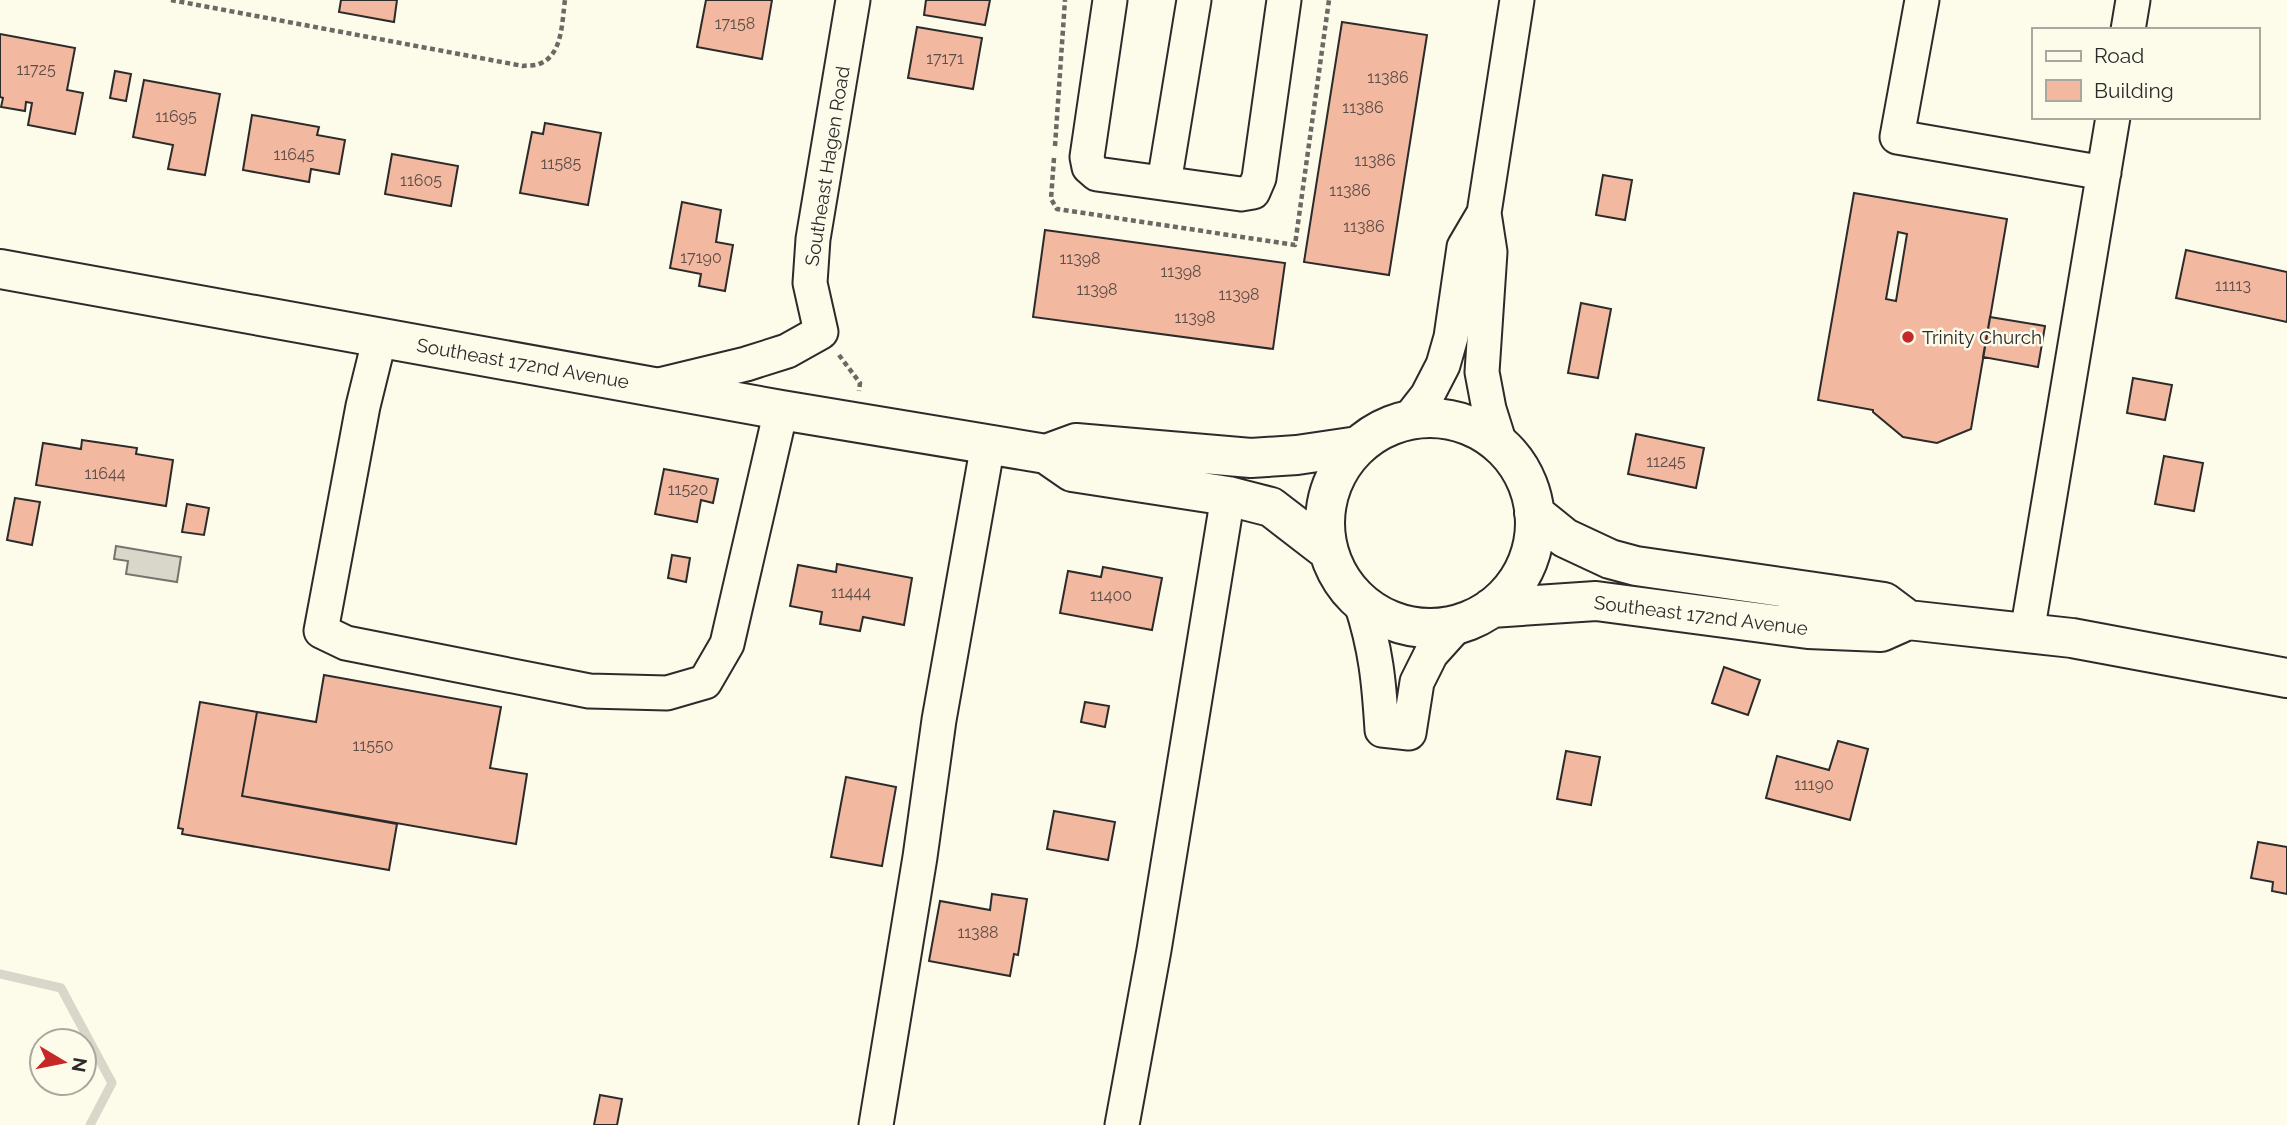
<svg xmlns="http://www.w3.org/2000/svg" width="2287" height="1125" viewBox="0 0 2287 1125" font-family="Raleway,sans-serif">
<style>
.water{fill:#d8d7c9;stroke:#74746e;stroke-width:2}
.lines{fill:none;stroke-linecap:round;stroke-linejoin:round}
.stream{stroke:#d8d7c9;stroke-width:9}
.building{fill:#f2b8a0;stroke:#2b2b2b;stroke-width:2;fill-rule:evenodd}
.minor-casing{stroke:#2b2b2b;stroke-width:37}
.major-casing{stroke:#2b2b2b;stroke-width:42}
.path{stroke:#6a6964;stroke-width:4.5;stroke-dasharray:5 3.5;stroke-linecap:butt}
.minor{stroke:#fdfbea;stroke-width:33}
.major{stroke:#fdfbea;stroke-width:38}
.poi-dot{fill:#c62828;stroke:#fdfbea;stroke-width:2.5}
.labels{text-anchor:middle;dominant-baseline:central;stroke-width:5;stroke-linejoin:round;paint-order:stroke}
.number-label{font-size:16px;fill:#5d4e48}
.street-label{font-size:19px;fill:#2b2b2b;stroke:#fdfbea}
.poi-label{font-size:19px;fill:#2b2b2b;stroke:#fdfbea;text-anchor:start}
</style>
<rect width="100%" height="100%" fill="#fdfbea"/>
<path class="water" d="M116,546l65,11 -4,25 -51,-8 2,-13 -14,-2z"/>
<g class="lines">
<path class="stream" d="M0,974l61,14 51,95 -22,42"/>
</g>
<path class="building" d="M341,0h56l-3,22 -55,-10z
M706,0h66l-10,59 -65,-12z
M926,0h64l-5,25 -61,-10z
M1342,22l85,13 -38,240 -85,-13z
M917,27l65,11 -9,51 -65,-11z
M0,34l75,14 -8,42 16,3 -8,41 -47,-9 4,-22 -6,-1 -1,9 -24,-4 2,-9 -3,-1z
M115,71l16,3 -5,27 -16,-3z
M144,80l76,14 -15,81 -37,-6 5,-24 -40,-8z
M252,115l67,12 -2,8 28,5 -6,34 -28,-5 -2,13 -66,-12z
M545,123l56,10 -13,72 -68,-12 12,-61 11,2z
M392,154l66,12 -7,40 -66,-12z
M1603,175l29,5 -7,40 -29,-5z
M1854,193l153,26 -36,210 -34,14 -34,-6 -30,-25v-2l-55,-10zM1898,232l9,2 -11,67 -10,-2z
M682,202l39,8 -5,32 17,3 -8,46 -26,-5 2,-12 -31,-6z
M1045,230l240,33 -12,86 -240,-32z
M2186,250l101,22v50l-111,-24z
M1581,303l30,6 -13,69 -30,-5z
M1990,317l55,9 -7,41 -55,-10z
M2133,378l39,7 -7,35 -38,-7z
M1636,434l68,14 -8,40 -68,-14z
M82,440l55,8 -1,6 37,6 -7,46 -130,-21 7,-42 38,6z
M2164,456l39,7 -9,48 -39,-7z
M664,469l54,10 -5,24 -12,-3 -4,22 -42,-8z
M15,498l25,4 -8,43 -25,-5z
M187,504l22,4 -5,27 -22,-3z
M672,555l18,3 -4,24 -18,-4z
M837,564l75,14 -8,47 -41,-8 -3,14 -40,-7 2,-12 -32,-6 8,-41 38,7z
M1103,567l59,11 -10,52 -92,-17 8,-42 33,6z
M1724,667l36,13 -12,35 -36,-12z
M324,675l177,32 -11,61 37,6 -11,70 -274,-48 15,-84 59,10z
M200,702l57,10 -15,84 155,28 -8,46 -207,-36 1,-5 -5,-1z
M1085,702l24,4 -4,21 -24,-5z
M1838,741l30,8 -18,71 -84,-22 11,-42 52,14z
M1566,751l34,6 -9,48 -34,-6z
M846,777l50,10 -14,79 -51,-9z
M1054,811l61,11 -7,38 -61,-11z
M2258,842l29,5v47l-15,-3 1,-9 -22,-4z
M992,894l35,5 -9,56 -4,-1 -4,22 -81,-15 11,-60 50,9z
M600,1095l22,4 -5,26h-23z"/>
<g class="lines">
<g class="minor-casing">
<path id="minor" d="M1110,0l-23,157 2,10 8,7 144,20 12,-2 6,-14 25,-178
M1922,0l-25,137 207,36
M2128,30l5,-30
M1164,183l30,-183
M380,337l-17,69 -42,225 25,12 243,48 78,2 38,-11 22,-38 54,-234
M655,386l91,-22 41,-13 34,-19 -11,-49 3,-44 40,-239
M1409,419l18,-23 16,-31 8,-28 13,-90 20,-34
M1500,444l-11,-35 -7,-37 8,-120 -6,-39 33,-213
M1361,603c15,46 18,79 21,127l27,3 8,-51 14,-28 27,-30
M2027,633l86,-516
M876,1125l44,-268 19,-137 49,-276
M1122,1125l32,-175 74,-454"/>
</g>
<g class="major-casing">
<path id="major" d="M0,269l781,141 265,44 26,18 156,24 43,11 57,44
M1325 523a105 105 0 1 1 210 0a105 105 0 1 1-210 0Z
M1046,454l30,-11 175,15 46,-3 61,-9
M1534,513l31,25 45,21 26,7 248,36 24,18
M1491,608l105,-7 212,28 73,3 27,-12 164,18 215,40"/>
</g>
<path class="path" d="M171,0l352,66c5,-1 12,0 16,-2 24,-8 23,-44 26,-64
M1055,146l10,-146
M1054,158l-3,41 6,10 238,36 34,-245
M839,355l21,28 -1,8"/>
<use href="#minor" class="minor"/>
<use href="#major" class="major"/>
</g>
<circle class="poi-dot" cx="1908" cy="337" r="7"/>
<g class="labels">
<g class="number-label">
<text x="735" y="23">17158</text>
<text x="945" y="58">17171</text>
<text x="36" y="69">11725</text>
<text x="1388" y="77">11386</text>
<text x="1363" y="107">11386</text>
<text x="176" y="116">11695</text>
<text x="294" y="154">11645</text>
<text x="1375" y="160">11386</text>
<text x="561" y="163">11585</text>
<text x="421" y="180">11605</text>
<text x="1350" y="190">11386</text>
<text x="1364" y="226">11386</text>
<text x="701" y="257">17190</text>
<text x="1080" y="258">11398</text>
<text x="1181" y="271">11398</text>
<text x="2233" y="285">11113</text>
<text x="1097" y="289">11398</text>
<text x="1239" y="294">11398</text>
<text x="1195" y="317">11398</text>
<text x="1666" y="461">11245</text>
<text x="105" y="473">11644</text>
<text x="688" y="489">11520</text>
<text x="851" y="592">11444</text>
<text x="1111" y="595">11400</text>
<text x="373" y="745">11550</text>
<text x="1814" y="784">11190</text>
<text x="978" y="932">11388</text>
</g>
<g class="street-label">
<text transform="translate(827 166) rotate(-81)">Southeast Hagen Road</text>
<text transform="translate(523 363) rotate(10)">Southeast 172nd Avenue</text>
<text transform="translate(1701 615) rotate(7)">Southeast 172nd Avenue</text>
</g>
<g class="poi-label">
<text x="1922" y="337">Trinity Church</text>
</g>
</g>
<rect x="2032" y="28" width="228" height="91" fill="#fdfbea" stroke="#a9a89e" stroke-width="2"/>
<rect x="2046" y="51" width="35" height="10" fill="#fdfbea" stroke="#a9a89e" stroke-width="2"/>
<text x="2094" y="63" font-size="21" fill="#2b2b2b">Road</text>
<rect x="2046" y="80" width="35" height="21" fill="#f2b8a0" stroke="#a9a89e" stroke-width="2"/>
<text x="2094" y="98" font-size="21" fill="#2b2b2b">Building</text>
<g transform="translate(63 1062) rotate(100)"><circle r="33" fill="#fdfbea" stroke="#a9a89e" stroke-width="2"/>
<path d="M0-5L12 26L0 18L-12 26Z" fill="#c62828"/>
<text y="-10" font-size="19" font-weight="bold" text-anchor="middle" fill="#2b2b2b">N</text>
</g>
</svg>
